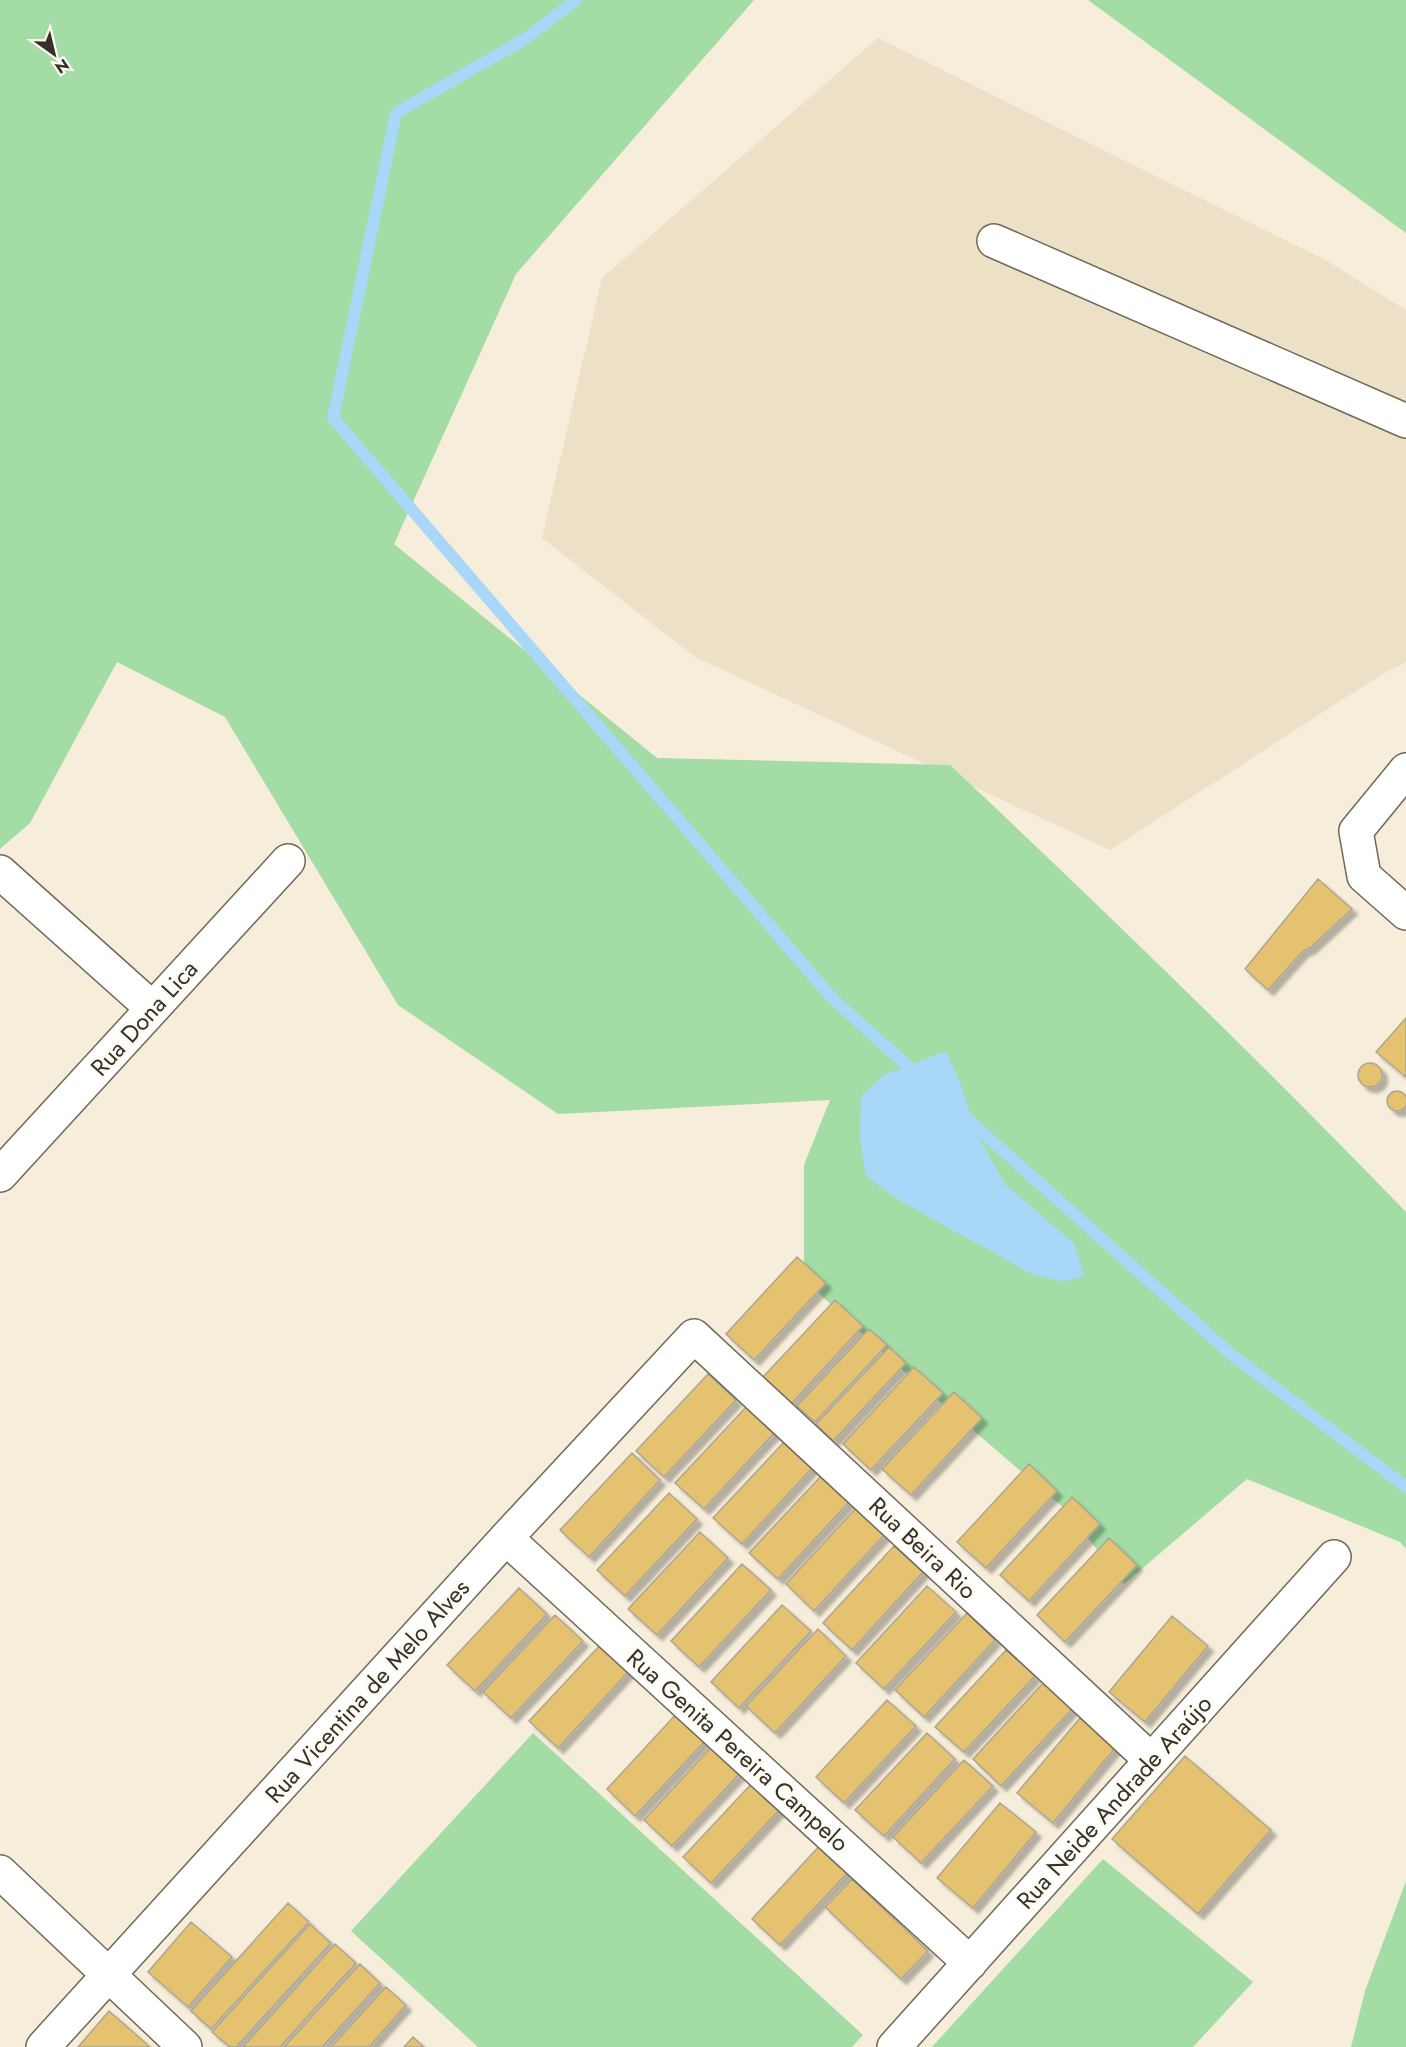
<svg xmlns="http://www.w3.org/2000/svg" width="1406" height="2047" viewBox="0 0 1406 2047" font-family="Jost,sans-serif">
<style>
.built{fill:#ece1c7}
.green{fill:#a4dca5}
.water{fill:#a8d7f7}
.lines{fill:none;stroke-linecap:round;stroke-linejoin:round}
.stream{stroke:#a8d7f7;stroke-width:12}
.building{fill:#e5c26f;stroke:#ada593;stroke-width:1.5;filter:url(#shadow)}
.minor-casing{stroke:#706958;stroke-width:36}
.minor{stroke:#fff;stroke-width:33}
.labels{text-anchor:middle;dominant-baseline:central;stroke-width:6;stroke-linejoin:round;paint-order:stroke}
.street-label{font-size:24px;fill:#34312a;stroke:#fefbf3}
</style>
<defs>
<filter id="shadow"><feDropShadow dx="5.5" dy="5.5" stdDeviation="1.5" flood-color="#0004"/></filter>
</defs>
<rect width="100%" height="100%" fill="#f6edda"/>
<path class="built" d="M878,38l449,223 79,49v352l-24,12 -272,176 -415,-193 -153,-119 60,-260z"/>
<path class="green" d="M0,0h754l-238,274 -122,270 263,214 293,7c155,146 308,294 456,447v337l-6,-7 -153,-63 -123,105 -59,-75 -188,-161 -73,-69v-114l26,-65 -272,14 -160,-109 -173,-288 -108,-55 -87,161 -30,26z
M1088,0h318v233z
M533,1733l330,302 -11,12h-374l-127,-116z
M1103,1859l150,123 -60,65h-261z
M1406,1881v166h-55l14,-56z"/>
<path class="water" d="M946,1051l13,29 19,56 27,48 69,59 10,33 -20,6 -32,-8 -132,-73 -34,-25 -6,-37 1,-43 23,-21z"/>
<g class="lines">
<path class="stream" d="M576,0l-51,39 -129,74 -63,305 500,581 86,77
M964,1116l268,239 174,132"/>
</g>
<path class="building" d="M1318,879l34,30 -42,39 -7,3 -35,39 -23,-21z
M1406,1018v59l-30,-25z
M1358 1075a12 12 0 1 1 24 0a12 12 0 1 1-24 0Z
M1387 1101a10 10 0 1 1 20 0a10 10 0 1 1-20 0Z
M797,1257l29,26 -72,77 -28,-26z
M835,1300l28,26 -71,77 -29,-26z
M869,1329l18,16 -72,77 -18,-16z
M889,1347l17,16 -73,78 -17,-17z
M914,1367l29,26 -72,77 -28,-26z
M708,1374l28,26 -72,77 -28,-26z
M954,1392l28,26 -71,77 -29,-26z
M747,1406l28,26 -71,77 -29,-26z
M785,1441l28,26 -71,77 -29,-26z
M632,1453l28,27 -71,77 -29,-27z
M1029,1464l28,27 -71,77 -29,-26z
M821,1476l28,26 -71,77 -29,-26z
M669,1493l28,26 -72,77 -28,-26z
M1072,1497l28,27 -71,77 -29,-26z
M857,1507l29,26 -72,78 -28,-27z
M700,1532l28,26 -71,77 -29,-26z
M1109,1538l28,27 -72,77 -28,-27z
M894,1546l29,26 -71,78 -29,-27z
M742,1564l29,26 -72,77 -28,-26z
M927,1586l29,26 -72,77 -28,-26z
M519,1588l28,26 -72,77 -28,-26z
M782,1605l29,26 -72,77 -28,-26z
M967,1613l28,27 -71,77 -29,-27z
M555,1615l28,26 -72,77 -28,-26z
M1172,1616l36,30 -63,76 -36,-30z
M818,1629l28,27 -71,77 -29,-27z
M601,1644l28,27 -71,77 -29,-27z
M1006,1650l29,26 -71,76 -29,-25z
M1044,1682l29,26 -72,78 -28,-27z
M887,1700l29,26 -72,77 -28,-26z
M678,1712l29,27 -72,77 -28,-27z
M1080,1718l36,29 -63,76 -36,-30z
M927,1733l28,26 -71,77 -29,-26z
M715,1743l29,26 -72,77 -28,-26z
M1185,1756l86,74 -73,84 -86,-75z
M964,1760l29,26 -72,77 -28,-26z
M755,1780l28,26 -72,77 -28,-26z
M1000,1803l36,29 -63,76 -36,-30z
M823,1842l29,26 -72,77 -28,-26z
M852,1879l76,72 -27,28 -76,-72z
M288,1903l21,19 -98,107 -20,-18z
M191,1922l41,35 -44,50 -40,-35z
M310,1924l21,19 -95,104h-6l-18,-15z
M335,1944l21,19 -76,84h-37z
M360,1964l20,19 -58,64h-38z
M386,1987l20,18 -37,42h-38z
M109,2011l40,35v1h-71z
M413,2037l11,10h-20z"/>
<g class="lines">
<g class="minor-casing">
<path id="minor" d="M994,241l412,180
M1406,770l-50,61 8,45 42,37
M0,872l152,136
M0,1175l288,-314
M506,1538l464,425
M0,1872l185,175
M43,2047l463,-509 188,-202 457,424
M894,2047l440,-490"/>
</g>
<use href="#minor" class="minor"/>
</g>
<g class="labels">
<g class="street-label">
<text transform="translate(144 1018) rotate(-48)">Rua Dona Lica</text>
<text transform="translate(923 1548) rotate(43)">Rua Beira Rio</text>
<text transform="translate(367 1691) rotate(-48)">Rua Vicentina de Melo Alves</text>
<text transform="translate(738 1750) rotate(42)">Rua Genita Pereira Campelo</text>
<text transform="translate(1114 1802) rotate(-48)">Rua Neide Andrade Araújo</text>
</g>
</g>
<g transform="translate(54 54) rotate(146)" stroke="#fefbf3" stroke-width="4.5" paint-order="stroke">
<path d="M0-4.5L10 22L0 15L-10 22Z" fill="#34312a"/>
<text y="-9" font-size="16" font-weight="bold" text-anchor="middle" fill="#34312a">N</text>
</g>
</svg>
